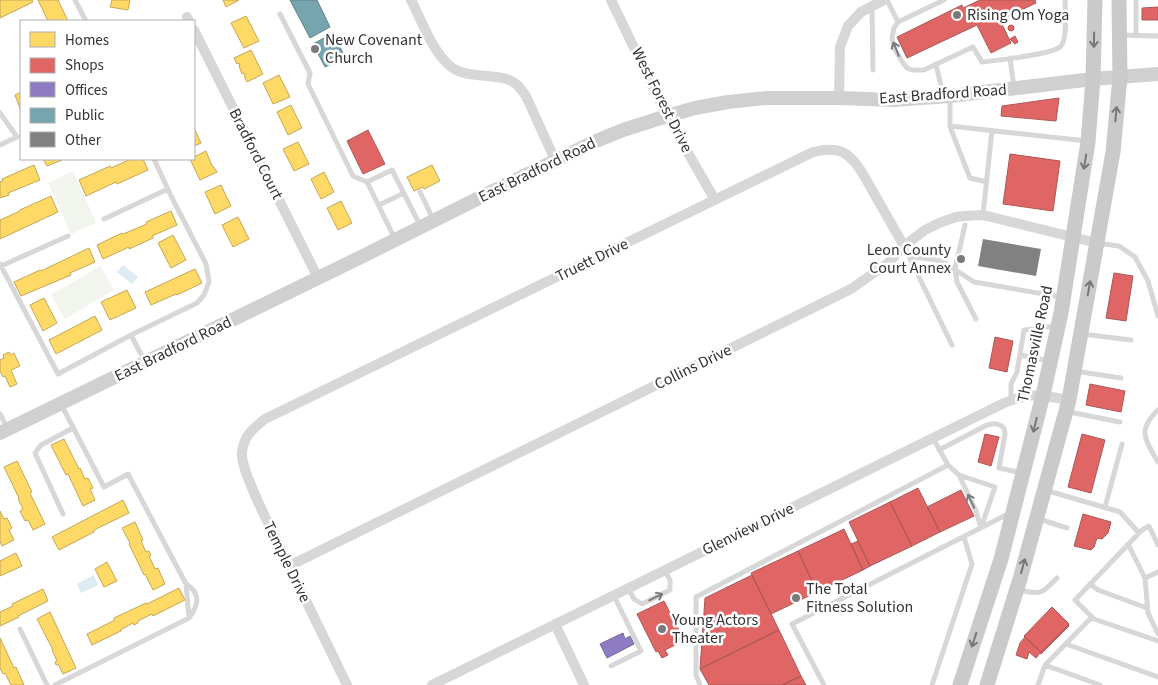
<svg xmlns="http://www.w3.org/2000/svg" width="1158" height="685" viewBox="0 0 1158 685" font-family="'Source Sans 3',sans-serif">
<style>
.green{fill:#f1f5ed}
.water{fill:#ddebf3}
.homes{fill:#ffd966;stroke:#c2a757}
.shops{fill:#e06666;stroke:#ac5757}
.offices{fill:#8e7cc3;stroke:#736698}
.public{fill:#76a5af;stroke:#62838a}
.building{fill:#818181}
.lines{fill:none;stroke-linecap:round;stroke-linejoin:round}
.lane{stroke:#d7d7d7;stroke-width:5}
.street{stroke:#d7d7d7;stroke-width:10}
.secondary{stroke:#d0d0d0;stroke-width:14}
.primary{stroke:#cacaca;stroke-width:15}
.oneway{stroke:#777}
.oneway2{stroke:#7d7d7d}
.poi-dot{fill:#7a7a7a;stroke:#fff;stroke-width:2}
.labels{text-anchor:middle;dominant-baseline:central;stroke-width:5;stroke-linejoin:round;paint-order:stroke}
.poi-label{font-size:16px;fill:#333;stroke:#fff;text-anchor:start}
.street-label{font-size:16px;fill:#333;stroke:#fff}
</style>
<rect width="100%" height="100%" fill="#fff"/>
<path class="green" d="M73,171l23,52 -25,11 -23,-51z
M100,266l14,24 -49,29 -14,-24z"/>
<path class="water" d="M123,265l15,12 -6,7 -15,-12z
M94,575l4,10 -17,8 -4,-9z"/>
<path class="homes" d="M0,0h32l1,2 -33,16z
M38,0h20l10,21h-20z
M112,0h18l-2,10 -18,-3z
M223,0h16l-13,7z
M246,16l13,25 -15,7 -13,-25z
M251,50l12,24 -16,8 -3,-6 1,-1 -1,-2 -2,1 -3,-8h1l-1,-3 -2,1 -3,-6z
M279,75l11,22 -17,7 -10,-21z
M21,92v19l-6,-16z
M291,105l11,23 -14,7 -11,-23z
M194,128l7,15 -7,3z
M298,142l11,22 -15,7 -11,-22z
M206,151l6,15h1l4,6 -17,8 -10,-21h4v-2z
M43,159h19v1l-15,6z
M131,159h12l5,11 -31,14 -1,-2 -30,14 -7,-16 31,-14 1,2z
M34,165l6,15 -32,13 1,2 -9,3v-16l3,-1 -1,-2z
M432,165l8,16 -16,8 -1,-2 -9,4 -7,-14z
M324,172l10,20 -13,7 -10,-20z
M221,185l10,21 -16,8 -10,-22z
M51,196l7,16 -58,27v-19l20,-9v-1z
M341,201l11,22 -14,7 -11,-22z
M171,211l6,14 -25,11 1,2 -24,11v-2l-26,12 -6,-14 25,-12 1,1 24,-10 -1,-2z
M238,217l11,22 -16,8 -11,-22z
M173,235l13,25 -15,8 -13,-25z
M89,248l6,14 -25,11 1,2 -50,21 -7,-14 26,-12 1,1z
M195,269l7,14 -25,12 -1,-1 -25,11 -6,-13z
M127,290l9,18 -26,12 -9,-18z
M44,298l13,25 -14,8 -13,-26z
M95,316l7,14 -46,24 -7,-14z
M9,352l2,3 3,-2 6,13 -9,4 6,14 -7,3 -5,-11 -2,1 -3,-6v-11l4,-2 -1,-3z
M64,439l15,30 1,-1 5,11 3,-1 5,10 -3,1 5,11 -12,6 -15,-32 -2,1 -15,-30z
M17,461l15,31 -2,1 15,31 -12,6 -5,-10 -3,1 -5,-10 3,-2 -5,-10 1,-1 -15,-31z
M123,500l6,13 -35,17v2l-35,18 -7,-13z
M0,511l4,8 3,-1 5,10 -3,2 5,10 -12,6 -2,-5z
M135,522l8,18 -2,1 5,11 3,-1 2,4 -2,1 6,13 3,-1 7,16 -12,6 -8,-16 -1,1 -15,-31 1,-1 -8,-15z
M16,553l6,13 -22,10v-15z
M107,562l10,19 -13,6 -9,-18z
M179,588l6,12 -32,16 -1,-2 -14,7v2l-4,2 -1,-2 -13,7 1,1 -29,14 -5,-11 28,-14 -1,-2 32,-15 1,1z
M43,589l5,12 -30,15 1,1 -19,9v-14l13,-6 -1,-2z
M50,612l26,56 -13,6 -5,-10 -2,1 -1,-3 2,-1 -5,-11h1l-16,-31z
M0,638l14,30 2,-1 8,18h-13l-6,-12 -2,1 -3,-6z"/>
<path class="shops" d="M980,0h55l1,3 -36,17 11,23 -20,10 -14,-28 -70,33 -10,-21 65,-32 1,3z
M1158,7v13h-16v-12z
M1008 28a3 3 0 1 1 6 0a3 3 0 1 1-6 0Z
M1015,36l3,6 -3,2 -5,-5z
M1059,98l-3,23 -55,-5 1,-10z
M368,130l17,34 -22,10 -16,-33z
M1010,154l50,7 -7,50 -50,-7z
M1114,273l19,3 -7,45 -20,-3z
M995,337l18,4 -6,31 -18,-4z
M1090,384l35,7 -4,21 -35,-7z
M985,434l14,3 -8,29 -13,-4z
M1082,434l23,6 -14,53 -23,-6z
M918,488l22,44 -28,14 -22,-44z
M961,490l13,26 -34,16 -13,-25z
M890,502l22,44 -42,20 -21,-44z
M1083,514l28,8 -3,11 -6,6 -5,-1 -3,9 -3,3 -17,-4z
M844,529l19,41 -46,22 -19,-41z
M858,541l12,25 -7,4 -12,-26z
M798,551l19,41 -46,22 -20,-41z
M752,575l27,55 -79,39 5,-71z
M664,601l19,37 -9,5 1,2 -10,5 3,5 -6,3 -4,-7 -2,1 -19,-38z
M1052,607l17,17 -28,28 -17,-16z
M1068,625l1,1 -28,28 -1,-1 -4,5 -7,-6 -2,7 -11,-4 4,-12 5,-6 16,15z
M779,630l22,46 -19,9h-73l-9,-16z
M801,676l5,9h-24z"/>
<path class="offices" d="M623,633l2,6 5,-3 4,8 -27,14 -7,-14z"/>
<path class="public" d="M290,0h27l13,27 -20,11z
M333,33l12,24 -20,10 -12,-23z"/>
<path class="building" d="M983,239l58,10 -5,27 -58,-10z"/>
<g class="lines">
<path class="lane" d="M75,0l11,21
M887,0l11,22
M944,0l-46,22 -4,6 -2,10 2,10 9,15 4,5 5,2h12l49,-23 9,15c15,-2 71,-7 79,-16 7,-9 4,-35 4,-46
M872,6l1,64
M280,14l30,59 -2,11 45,92 14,6 28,57
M1120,35l38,1
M1136,36v-36
M1010,58l4,29
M936,64l7,31
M950,97v29l2,6 18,46 17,4
M0,113l17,24 -17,8
M950,126l137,15
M367,182l25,-12 29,57
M420,192l13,27
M379,205l25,-12
M983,215l9,-85
M104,219l64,-30
M965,225l-10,44 2,13 19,37
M1098,243l21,3 16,11 13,24 10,35
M904,246l48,99
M909,256l33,5 32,21 87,15
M0,264l58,110 73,-39 66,-32 7,-8 5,-13 -3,-18 -35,-68 -17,-37
M1,266l67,-30
M1082,334l49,6
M131,335l14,27
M1020,355l29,6
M1075,371l46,7
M1011,400v-16l6,-12 7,-42 31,-4
M1158,410c-22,20 -12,31 0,52
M1069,412l51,10
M0,414l8,15
M933,438l15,27 11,10 36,12 -14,41
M939,450l48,-25c8,-2 11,-2 17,3l1,6 -6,34 23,5
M959,475l17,36 5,17
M1045,490l75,22 19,21
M1105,507l17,-63
M63,514l-28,-61 6,-8 32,-17
M1039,519l28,9
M1128,544l17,34 3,35 10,21
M1158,545l-9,-19 -7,4 -67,70 19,19 64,22
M1145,578l13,-6
M186,584l3,34
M1090,584l8,6 49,18
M628,588l6,11 8,5 28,-14v-10l-5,-10
M1019,590c23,5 22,4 38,-12
M20,629l27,56
M1066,644l92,33
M1045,665l55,20
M611,666l30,-15 -27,-55
M55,685l134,-67c10,-13 12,-25 -3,-34l-58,-110 -24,13 -43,-83
M700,685l-4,-10v-78l252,-132
M824,685l-32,-61 218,-111
M932,685l40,-121 -8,-27
M1038,685l7,-20 47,-48"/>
<path class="street" d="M411,0c11,21 21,51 39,66 16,14 47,6 63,16 6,3 9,9 13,14l29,64
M611,0l56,116 48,84
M187,17l2,4
M194,30l124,248
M839,98l1,-51 8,-21 13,-14 23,-12
M289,566l562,-277 37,-26 16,-17 21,-16 14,-7 17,-6 8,-1 19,-1 114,28
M555,624l29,61
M347,685c-24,-49 -48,-99 -72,-148 -8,-17 -35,-68 -33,-85 2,-17 11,-23 23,-33l548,-267c26,-6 36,-1 50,22l41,72
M432,685l572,-282c26,-11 37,-8 65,-3"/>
<path class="secondary" d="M0,433l357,-174 124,-62 115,-56 27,-11 44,-14 28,-8 33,-6 39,-4h72l54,2 57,-4 143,-17 65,-5"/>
<path class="primary" d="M960,685l41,-126 42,-164 18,-82 27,-171 5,-63 2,-79
M987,685l33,-106 49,-179 44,-248 7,-75 -1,-77"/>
</g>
<defs><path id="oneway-shaft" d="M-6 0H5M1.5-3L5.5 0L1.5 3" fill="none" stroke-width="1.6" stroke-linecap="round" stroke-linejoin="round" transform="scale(1.25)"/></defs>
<g class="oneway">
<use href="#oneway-shaft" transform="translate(1094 40) rotate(91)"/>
<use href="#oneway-shaft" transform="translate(1116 114) rotate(-85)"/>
<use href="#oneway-shaft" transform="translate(1085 162) rotate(99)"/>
<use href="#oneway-shaft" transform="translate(1089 288) rotate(-80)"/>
<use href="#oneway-shaft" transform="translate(1035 425) rotate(104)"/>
<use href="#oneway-shaft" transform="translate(1023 566) rotate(-75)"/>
<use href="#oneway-shaft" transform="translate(974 640) rotate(108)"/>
</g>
<g class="oneway2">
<use href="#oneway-shaft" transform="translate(896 49) rotate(-112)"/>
<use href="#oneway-shaft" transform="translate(971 501) rotate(-115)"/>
<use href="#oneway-shaft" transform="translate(656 597) rotate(-27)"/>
</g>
<g class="poi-dot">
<circle cx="957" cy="15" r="5"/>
<circle cx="315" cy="49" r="5"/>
<circle cx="961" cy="259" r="5"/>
<circle cx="796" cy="598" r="5"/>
<circle cx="662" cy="629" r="5"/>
</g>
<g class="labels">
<g class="poi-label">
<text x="967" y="15">Rising Om Yoga</text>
<text x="325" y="40">New Covenant<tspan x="325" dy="18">Church</tspan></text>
<text x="951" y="250" text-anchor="end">Leon County<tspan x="951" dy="18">Court Annex</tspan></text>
<text x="806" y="589">The Total<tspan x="806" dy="18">Fitness Solution</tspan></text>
<text x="672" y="620">Young Actors<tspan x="672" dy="18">Theater</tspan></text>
</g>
<g class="street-label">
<text transform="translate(943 94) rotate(-4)">East Bradford Road</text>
<text transform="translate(662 100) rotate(63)">West Forest Drive</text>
<text transform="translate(256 154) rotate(63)">Bradford Court</text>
<text transform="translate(537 170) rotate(-26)">East Bradford Road</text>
<text transform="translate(592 260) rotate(-26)">Truett Drive</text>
<text transform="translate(1035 344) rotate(-78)">Thomasville Road</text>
<text transform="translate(173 349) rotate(-26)">East Bradford Road</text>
<text transform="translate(693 367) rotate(-26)">Collins Drive</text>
<text transform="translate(748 529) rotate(-26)">Glenview Drive</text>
<text transform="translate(287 562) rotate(64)">Temple Drive</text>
</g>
</g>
<rect x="20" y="20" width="175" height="140" fill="#ffffff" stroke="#adadad"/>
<rect x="30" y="32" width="25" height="15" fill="#ffd966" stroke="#adadad"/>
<text x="65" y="45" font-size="15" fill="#333333">Homes</text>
<rect x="30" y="58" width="25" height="15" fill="#e06666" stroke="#adadad"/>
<text x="65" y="70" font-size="15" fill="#333333">Shops</text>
<rect x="30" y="82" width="25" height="15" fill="#8e7cc3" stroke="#adadad"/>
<text x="65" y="95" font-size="15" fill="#333333">Offices</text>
<rect x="30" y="108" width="25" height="15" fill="#76a5af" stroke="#adadad"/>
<text x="65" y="120" font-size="15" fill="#333333">Public</text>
<rect x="30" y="132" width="25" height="15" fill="#818181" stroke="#adadad"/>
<text x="65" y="145" font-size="15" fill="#333333">Other</text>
</svg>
